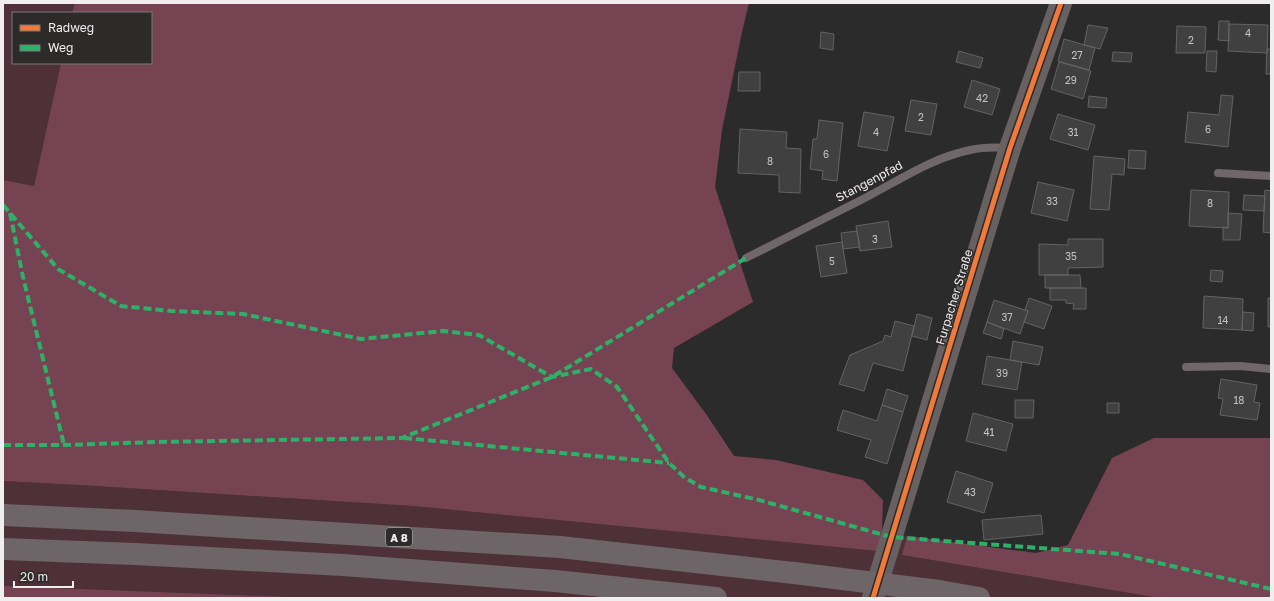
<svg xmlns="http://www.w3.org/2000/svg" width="1274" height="601" viewBox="0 0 1274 601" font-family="'Golos Text',sans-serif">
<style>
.green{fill:#4e3038}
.forest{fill:#764352}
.building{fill:#414040;stroke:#646363}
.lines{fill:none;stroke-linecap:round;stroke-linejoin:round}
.lane{stroke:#70676a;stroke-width:8}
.secondary{stroke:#686162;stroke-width:22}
.highway{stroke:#6d6567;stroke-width:22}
.highway-bridge{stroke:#6d6567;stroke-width:22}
.quiet{stroke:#2db169;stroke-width:4;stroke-dasharray:8 4;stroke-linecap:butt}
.cycleway-casing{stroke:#2d2a2a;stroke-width:8}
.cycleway{stroke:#f17a3a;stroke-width:5}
.labels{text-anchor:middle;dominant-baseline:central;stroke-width:3;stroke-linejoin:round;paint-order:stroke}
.number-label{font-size:10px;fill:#c5c2c3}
.shield{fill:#2d2a2a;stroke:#b6b3b4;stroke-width:1}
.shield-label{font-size:11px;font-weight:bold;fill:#f1eeef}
.street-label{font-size:12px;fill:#f1eeef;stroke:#2d2a2a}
</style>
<rect width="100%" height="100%" fill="#2c2b2b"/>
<path class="green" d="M3,3h72l-3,10h-59v50h48l-27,123 -31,-6z
M3,481l76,4 334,21 464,45 5,-20 25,5 -5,19 257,43h-843l-313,-12z"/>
<path class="forest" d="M75,3h674l-7,29 -20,98 -7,57 38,115 -79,46 -2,20 34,46 28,42 42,4 87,20 20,20 -1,31 -5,20 -464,-45 -334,-21 -76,-4v-301l31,6 27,-123h90v-50h-79z
M1154,438h117v160h-112l-257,-43 5,-19 129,17 32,-8 44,-87z
M3,586l313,12h-313z"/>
<path class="building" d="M1219,21h10v20l-11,-1z
M1229,24l39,1 -1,28 -39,-2z
M1088,25l20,3 -8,21 -16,-4z
M1177,26l29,1 -1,26h-29z
M821,32l13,2 -1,16 -13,-2z
M1064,39l31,9 -6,22 -31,-9z
M1267,49h4v25h-5z
M959,51l24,7 -3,10 -24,-6z
M1207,51h10l-1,21 -10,-1z
M1113,52l19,1 -1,9 -19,-1z
M1059,62l32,9 -8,28 -32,-10z
M739,72h21v19h-22z
M972,80l28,9 -8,26 -28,-8z
M1221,95l12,1 -5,51 -43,-5 3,-30 31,3z
M1089,96l18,2 -1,10 -18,-1z
M911,100l26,4 -6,31 -26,-4z
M864,112l30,5 -7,34 -29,-5z
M1058,114l37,11 -7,25 -38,-11z
M819,120l24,3 -6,58 -15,-2 1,-8 -13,-2 3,-30h4z
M740,129l47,3 -1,16 15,1 -1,44 -21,-1v-17l-41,-2z
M1129,150l17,1 -1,18 -17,-1z
M1094,156l31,3 -1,16 -12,-1 -3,36 -19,-1z
M1038,182l36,8 -7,31 -36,-8z
M1191,190l38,2 -1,36 -39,-2z
M1265,190l6,1v42l-8,-1z
M1244,195l21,1 -1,15 -21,-1z
M1228,213l14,1 -2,26h-17v-13l5,1z
M888,221l4,26 -32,4 -4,-25z
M857,231l3,16 -17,2 -2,-16z
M1068,239h35v28l-35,1v7h-29v-31l29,1z
M842,242l5,31 -26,4 -5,-31z
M1211,270l12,1 -1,11 -12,-1z
M1045,275h35l1,13h-36z
M1050,288h36v21h-13l1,-5 -8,-1v-3h-16z
M1204,296l39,3 -1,31 -39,-2z
M1029,298l23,8 -8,23 -20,-7 4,-11 -3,-1z
M1268,298h3v29h-3z
M994,300l34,11 -8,23 -33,-12z
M1243,312l11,1 -1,18 -11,-1z
M917,314l15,4 -5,22 -15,-4z
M895,321l19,5 -11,45 -30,-8 -9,28 -25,-7 11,-29 33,-14 2,-6 6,2z
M987,322l17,7 -3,10 -18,-6z
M1013,341l30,6 -4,18 -29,-5z
M987,356l35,6 -5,28 -35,-6z
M1221,379l36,6 -3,17 6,1 -3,17 -37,-5 3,-16 -5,-1z
M887,389l21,7 -5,16 -21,-7z
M1015,400h19l-1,18h-18z
M1107,403h12v10h-12z
M882,405l21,7 -16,52 -22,-7 6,-17 -34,-10 6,-20 34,11z
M973,413l40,11 -7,27 -40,-10z
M956,471l37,12 -9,30 -37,-11z
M1041,515l2,19 -59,6 -2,-20z"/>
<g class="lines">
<path class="lane" d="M1218,173l53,3
M746,258c39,-20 78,-39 117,-59 35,-18 68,-41 107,-49 13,-3 26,-3 40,-2
M1186,367l54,-1 31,3"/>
<path class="secondary" d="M873,598l137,-450 51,-145"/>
<path class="highway" d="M3,515l132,6 425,26 234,26
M3,549l132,5 208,11 212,16 161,17
M939,591l40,7"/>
<path class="highway-bridge" d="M794,573l145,18"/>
<path class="quiet" d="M3,205l55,64 63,37 50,5 72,3 118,25 82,-8 36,4 73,42 39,-8 26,18 52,76 15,14 17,10 58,13 132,37 229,17 151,35
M10,213l13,64 41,168
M404,438l265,25
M3,445h61l92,-3 246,-4 150,-61 194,-119"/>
<g class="cycleway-casing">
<path id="cycleway" d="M873,598l137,-450 51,-145"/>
</g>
<use href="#cycleway" class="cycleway"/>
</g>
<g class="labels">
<g class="number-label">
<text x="1248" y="33">4</text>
<text x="1191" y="40">2</text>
<text x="1077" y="55">27</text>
<text x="1071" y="80">29</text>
<text x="982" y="98">42</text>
<text x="921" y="117">2</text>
<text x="1208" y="129">6</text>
<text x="876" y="132">4</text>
<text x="1073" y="132">31</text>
<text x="826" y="154">6</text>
<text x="770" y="161">8</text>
<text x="1052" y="201">33</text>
<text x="1210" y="203">8</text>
<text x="875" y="239">3</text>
<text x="1071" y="256">35</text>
<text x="832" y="261">5</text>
<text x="1007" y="317">37</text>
<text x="1223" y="320">14</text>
<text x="1002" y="373">39</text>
<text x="1239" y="400">18</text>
<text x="989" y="432">41</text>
<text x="970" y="492">43</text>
</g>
<rect class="shield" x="386" y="528" width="26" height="18" rx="3"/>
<g class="shield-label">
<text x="399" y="537">A 8</text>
</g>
<g class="street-label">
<text transform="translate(869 181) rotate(-28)">Stangenpfad</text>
<text transform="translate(954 297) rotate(-73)">Furpacher Straße</text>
</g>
</g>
<rect width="1274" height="601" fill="none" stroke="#f1eeef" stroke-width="8"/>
<rect x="12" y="12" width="140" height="52" fill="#2d2a2a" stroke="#7b7879"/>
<rect x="20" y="25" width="20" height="6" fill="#f17a3a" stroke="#7b7879"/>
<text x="48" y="32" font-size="12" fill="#f1eeef">Radweg</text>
<rect x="20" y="45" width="20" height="6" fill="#2db169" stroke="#7b7879"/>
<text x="48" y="52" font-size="12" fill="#f1eeef">Weg</text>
<path d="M14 581v6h59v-6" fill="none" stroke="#f1eeef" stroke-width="2"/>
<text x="20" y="581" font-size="12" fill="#f1eeef" stroke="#2d2a2a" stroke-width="3" paint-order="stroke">20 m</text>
</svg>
